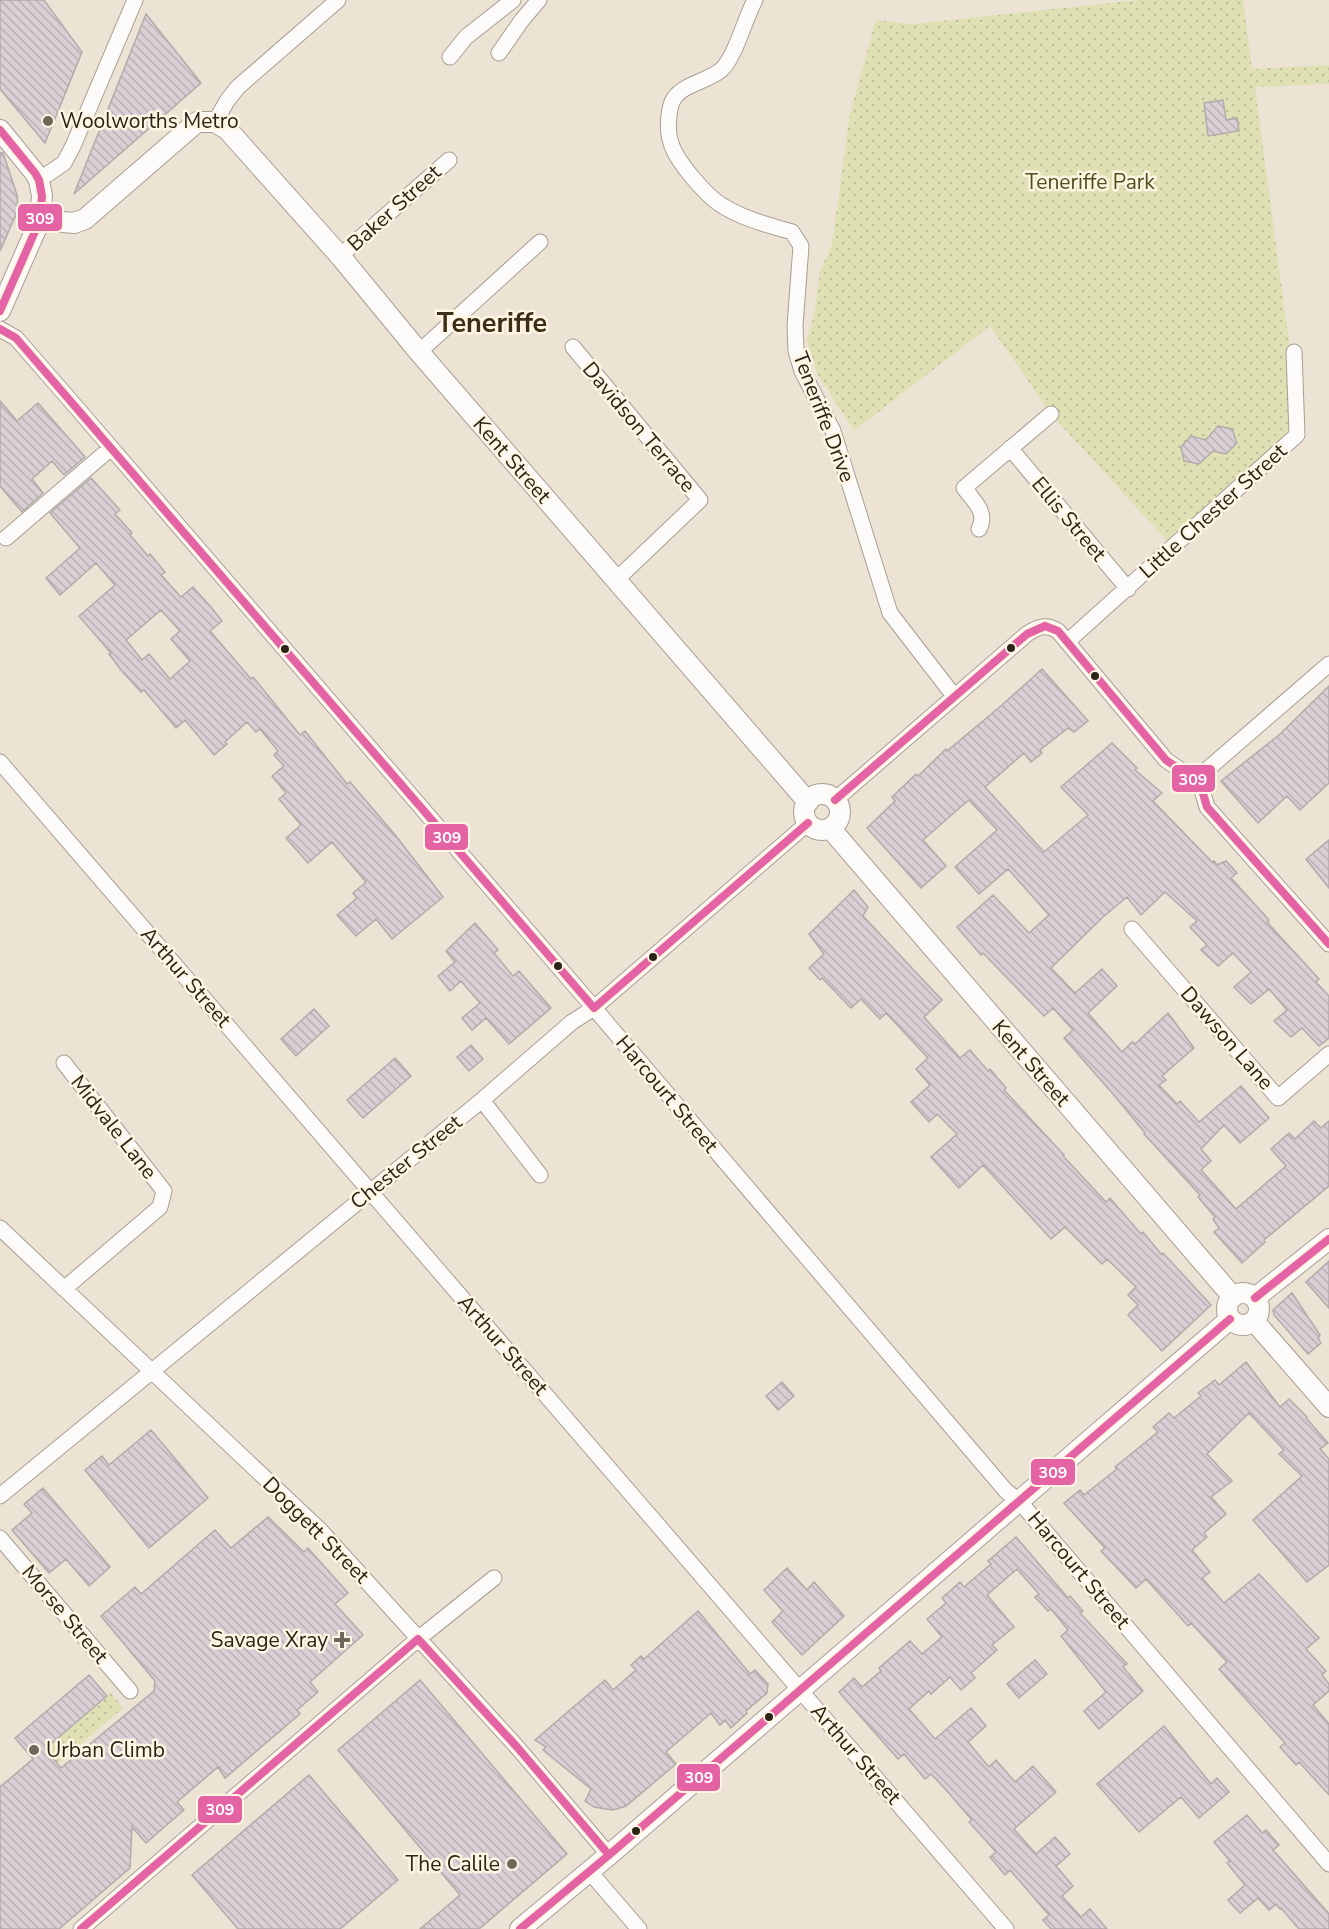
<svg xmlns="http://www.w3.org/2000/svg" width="1329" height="1929" viewBox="0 0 1329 1929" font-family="'Nunito Sans',sans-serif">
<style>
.park{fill:url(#park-dots)}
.building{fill:url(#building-back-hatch);stroke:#b1aba9;stroke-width:1.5;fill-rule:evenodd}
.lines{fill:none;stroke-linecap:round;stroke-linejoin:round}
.minor-casing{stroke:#a69f93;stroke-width:17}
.tertiary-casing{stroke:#a69f93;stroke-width:22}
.minor{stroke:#fcfbf9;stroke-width:15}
.tertiary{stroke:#fcfbf9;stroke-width:20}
.bus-1-casing{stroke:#fff5e3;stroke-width:12}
.bus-1{stroke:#e463a4;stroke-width:8}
.poi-dot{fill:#6e675a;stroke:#fff5e3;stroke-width:2}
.bus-dot{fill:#2a2419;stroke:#fff5e3;stroke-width:2}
.labels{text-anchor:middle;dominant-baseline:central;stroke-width:5;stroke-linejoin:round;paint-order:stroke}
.poi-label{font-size:21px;fill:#2a2419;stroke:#fff5e3;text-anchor:start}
.park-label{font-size:21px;fill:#4a511b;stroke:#fff5e3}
.street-label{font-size:21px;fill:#2a2419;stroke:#fff5e3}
.district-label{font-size:27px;font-weight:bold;fill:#3c2f17;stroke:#fff5e3}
.line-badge{stroke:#fff5e3;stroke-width:2}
.badge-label{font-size:16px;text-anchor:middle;font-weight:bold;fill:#fff}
</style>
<defs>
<pattern id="park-dots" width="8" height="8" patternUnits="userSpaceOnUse" patternTransform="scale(1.5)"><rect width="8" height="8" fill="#dfe1b5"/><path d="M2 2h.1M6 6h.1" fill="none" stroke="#c0c19b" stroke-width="1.8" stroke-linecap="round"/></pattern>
<pattern id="building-back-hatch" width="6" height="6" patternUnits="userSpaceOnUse" patternTransform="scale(1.5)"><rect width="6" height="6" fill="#d9cfd5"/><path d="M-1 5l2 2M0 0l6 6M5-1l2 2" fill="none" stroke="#bab2b6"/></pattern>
</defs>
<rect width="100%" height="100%" fill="#ece3d4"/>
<path class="park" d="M1138,0h105l9,69 77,-4v19l-74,3 35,263 1,78 -116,117 -9,-5 -115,-126 -61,-88 -136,105 -37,-58 -10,-32 7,-27 6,-42 12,-28 18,-131 26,-93 36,4z
M111,1693l12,15 -66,56 -24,-5z"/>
<path class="building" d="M0,0h44l38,52 -37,91 -45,-54z
M146,14l55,69 -127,111z
M1223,100l3,20 11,-2 2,13 -31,5 -4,-33z
M0,153h3l14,42 1,15 -18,41z
M0,401l17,20 21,-18 47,54 -21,18 -12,-14 -20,18 11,14 -21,19 -22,-26z
M1218,426l14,3 5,14 -11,11 -13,-3 -14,13 -15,-3 -3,-14 10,-11 15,4z
M91,478l29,32 -5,4 17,19 -2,2 18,21 2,-2 15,18 -4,3 20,22 12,-10 17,19 12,15 -12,10 41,48 2,-2 47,58 5,-4 42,53 3,-2 46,54 47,61 -51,42 -16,-20 -20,17 -19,-21 20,-17 -4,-5 13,-11 -34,-40 -24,21 -22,-25 15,-13 -22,-26 7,-6 -14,-17 12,-10 -10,-11 4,-4 -18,-22 -4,3 -9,-10 -22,20 2,2 -13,11 -29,-35 -9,8 -32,-38 -3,2 -20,-22 -12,-16 2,-1 -32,-37 36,-31 -19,-22 -36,32 -14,-17 34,-30 -30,-35zM161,610l19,21 -9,8 19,22 -20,18 -21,-25 -7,6 -16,-20z
M1042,669l46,52 -14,11 -6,-4 -28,22 2,3 -11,9 -7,-9 -39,34 59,65 44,-37 -27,-28 51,-44 25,25 -2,2 27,23 -9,8 59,61 2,-1 3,4 9,-4 11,12 -6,5 38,42 -2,2 52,57 -3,3 13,14v42l-10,8 -17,-18 -11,9 -17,-16 13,-11 -18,-21 -18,15 -17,-17 17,-15 -18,-19 -15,13 -17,-16 6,-5 -17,-18 7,-6 -32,-29 -24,23 -14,-18 -24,20 -52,51 24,25 27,-24 15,17 -29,27 34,39 10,-10 3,2 33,-31 26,35 -32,28 4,4 -7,5 18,19 3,-3 19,21 42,-36 28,32 -29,25 -16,-18 -23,24 10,12 -10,9 35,39 50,-43 -15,-17 18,-16 6,6 19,-18 7,7 8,-7v65l-65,54 1,2 -23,21 -28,-31 5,-4 -6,-9 2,-2 -17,-20 2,-2 -56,-61 1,-1 -32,-39 -49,-56 9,-8 -20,-22 -9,8 -61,-63 -2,2 -24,-28 36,-32 36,38 20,-18 -41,-46 -29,25 -24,-27 42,-37 -28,-30 -13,11 -33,29 23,26 -25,22 -54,-60 28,-27 -3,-4 24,-23 2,2 28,-27 1,2 55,-46z
M1329,686v97l-29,27 -13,-14 -29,27 -37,-42 58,-46z
M1329,840v48l-23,-29z
M854,890l14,17 -5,9 79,84 -18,17 36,41 10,-8 18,21 2,-2 16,19 -2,2 60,65 -1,1 43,46 4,-4 31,36 2,-2 19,23 1,-2 48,52 -49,46 -34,-36 10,-10 -10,-10 8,-8 -29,-28 -5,5 -37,-37 -14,12 -68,-74 -24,23 -28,-31 26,-23 -20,-20 -8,8 -18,-20 19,-17 -14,-16 12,-11 -42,-45 -6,6 -19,-20 -10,9 -29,-30 -2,2 -11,-12 15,-14 -15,-20z
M475,923l23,27 -4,3 19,23 6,-5 32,37 -42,36 -23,-26 -14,12 -10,-12 18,-15 -19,-22 -11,10 -12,-15 17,-14 -9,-11z
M314,1009l15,17 -33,30 -15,-17z
M471,1045l12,14 -14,12 -12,-14z
M395,1058l16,18 -48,42 -16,-18z
M1329,1261v47l-23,-26z
M1292,1293l28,42 -2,3 3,5 -13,11 -34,-39 -1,-5z
M1246,1362l34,45 9,-8 18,18 -1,1 22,25 -8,6 9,10v106l-22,17 -54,-62 49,-44 -23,-22 5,-4 -35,-37 -42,41 25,27 -21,16 15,17 -22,19 3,4 -15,13 18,22 -8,6 22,25 35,-29 60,64 -13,11 20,22 -4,4 7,9v7l-16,14 16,19v71l-30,-33 -3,3 -16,-18 5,-4 -66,-74 8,-7 -36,-39 -3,3 -42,-47 -10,9 -35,-37 4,-3 -41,-45 16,-13 4,5 33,-26 -2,-2 43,-35 -5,-5 16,-14 5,5 27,-22 -3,-3 17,-13 4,5z
M782,1382l12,14 -16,14 -12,-14z
M151,1430l57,68 -59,50 -64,-78 17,-14 7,9z
M43,1488l67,79 -21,19 -23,-27 -17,14 -37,-43 20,-17 -8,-9z
M268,1517l36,35 4,-4 40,45 -13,11 28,31 -53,47 8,10 -21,18 3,4 -75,64 -7,-11 -41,35 7,8 -38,33 -14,-16 -2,41 -71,61h-59v-142l33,-28 -18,-21 74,-63 18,21 -62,53 16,19 93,-77 1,-10 -54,-65 34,-29 6,7 74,-64 16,18z
M1016,1537l52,61 2,-2 13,15 -3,2 47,51 -4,3 20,24 -44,38 -15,-18 22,-19 -45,-56 7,-6 -17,-21 -3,2 -13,-14 4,-3 -22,-25 -30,26 27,32 -22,18 5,5 -26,23 4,5 -14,12 -11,-13 -19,17 -2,-3 -20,18 26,30 36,-31 15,18 -18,16 21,25 7,-7 19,22 18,-16 23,26 -42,37 22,25 19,-17 15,17 -14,12 17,20 -11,10 19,21 9,-8 17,20h-56l-8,-9 6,-5 -39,-45 -5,5 -15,-18 6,-5 -27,-30 3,-2 -25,-29 -16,-17 -6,5 -21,-25 -6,5 -59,-67 15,-14 8,9 19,-16 -2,-3 31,-27 12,13 20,-17 -15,-18 19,-16 -4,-5 18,-16 4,5 27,-23 -3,-3z
M787,1568l20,22 7,-8 30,34 -42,39 -30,-33 11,-11 -19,-21z
M698,1611l52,63 5,-4 13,14 -1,9 -21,18 1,2 -16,15 -6,-8 -5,5 -9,-12 -45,39 10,12 -50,42 -13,4 -19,-3 -9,-6 6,-12 -48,-39 3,-3 -11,-7 70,-60 8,10 23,-20 -5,-5 10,-9 3,3z
M1035,1660l12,14 -28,24 -12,-14z
M420,1680l147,174 -88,75h-59l40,-34 -122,-145z
M1164,1726l47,58 6,-6 12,14 -30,26 -18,-21 -42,35 -42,-48z
M309,1775l89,105 -58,49h-102l-46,-54z
M1247,1815l15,18 4,-3 13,15 -6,5 56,64v15h-30l-18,-21 -1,1 -4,-5 -7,6 -11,-12 -18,15 -12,-13 17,-15 -18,-22 3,-2 -16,-19z"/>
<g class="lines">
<g class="minor-casing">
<path id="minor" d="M755,0c-10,18 -20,58 -34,70 -14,12 -41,14 -49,32 -4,11 -5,30 -1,41 5,18 36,54 52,63 21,13 45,19 69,26l9,14 -6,80 1,25 6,20 31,60 57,182 64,83
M499,53l23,-33 17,-20
M450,57l16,-20 47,-37
M215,122l12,-21 11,-14 100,-87
M39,180l25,-17 9,-17 62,-146
M340,256l109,-96
M0,329l16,9 60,69 518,601 412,483 14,11 309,362
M573,347l127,153 -84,80
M419,352l121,-110
M1010,448l118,141
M979,529c9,-16 -5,-28 -15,-41l87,-74
M6,538l105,-90
M1067,642l230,-207 -3,-83
M0,762l1006,1167
M1195,780l134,-116
M835,800l192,-166c12,-8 19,-10 31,-3l108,129 29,20 7,10 5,17 122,137
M1132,929l146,169 51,-44
M482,1100l58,75
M0,1228l320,302 197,217 92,108
M64,1289l96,-82 4,-16 -100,-128
M0,1496l482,-396 90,-78 22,-14 214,-185
M0,1538l130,153
M589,1871l50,58
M81,1929l337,-290 76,-61"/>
</g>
<g class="tertiary-casing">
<path id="tertiary" d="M0,130l35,43 4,7 3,16 -2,24 -40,91
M40,220l34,3 11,-4 112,-97h18l12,7 113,127 79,96 389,450
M804 812a18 18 0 1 1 36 0a18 18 0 1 1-36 0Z
M830,828l403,469
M1227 1309a16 16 0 1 1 32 0a16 16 0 1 1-32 0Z
M1255,1298l74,-59
M1254,1321l75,86
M520,1929l89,-74 621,-536"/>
</g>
<use href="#minor" class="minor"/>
<use href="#tertiary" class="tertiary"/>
<g class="bus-1-casing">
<path id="bus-1" d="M0,130l35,43 4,7 3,16 -2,24 -40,91
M0,329l16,9 578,670
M1045,626l13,5 108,129 29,20 7,10 5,17 122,137
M835,800l192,-166 18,-8
M594,1008l214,-185
M1255,1298l74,-59
M81,1929l337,-290 99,108 92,108
M520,1929l89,-74 621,-536"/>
</g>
<use href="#bus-1" class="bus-1"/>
</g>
<g class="poi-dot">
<circle cx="48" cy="121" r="6"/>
<path d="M339 1631h6v6h6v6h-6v6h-6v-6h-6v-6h6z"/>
<circle cx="34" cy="1750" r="6"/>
<circle cx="512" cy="1864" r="6"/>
</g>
<g class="bus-dot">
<circle cx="1011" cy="648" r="5"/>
<circle cx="285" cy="649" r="5"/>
<circle cx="1095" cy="676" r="5"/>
<circle cx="653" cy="957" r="5"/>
<circle cx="558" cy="966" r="5"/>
<circle cx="769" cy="1717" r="5"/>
<circle cx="636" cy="1831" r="5"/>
</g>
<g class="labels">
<g class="poi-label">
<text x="60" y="121">Woolworths Metro</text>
<text x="328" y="1640" text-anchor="end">Savage Xray</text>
<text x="46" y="1750">Urban Climb</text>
<text x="500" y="1864" text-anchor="end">The Calile</text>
</g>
<g class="park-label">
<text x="1090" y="182">Teneriffe Park</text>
</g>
<g class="street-label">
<text transform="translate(394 208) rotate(-42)">Baker Street</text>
<text transform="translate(824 417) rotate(69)">Teneriffe Drive</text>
<text transform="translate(639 427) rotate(50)">Davidson Terrace</text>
<text transform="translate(512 460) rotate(49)">Kent Street</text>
<text transform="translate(1213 511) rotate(-42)">Little Chester Street</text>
<text transform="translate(1069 519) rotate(50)">Ellis Street</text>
<text transform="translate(186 977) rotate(49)">Arthur Street</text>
<text transform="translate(1227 1038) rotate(49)">Dawson Lane</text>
<text transform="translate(1031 1063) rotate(49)">Kent Street</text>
<text transform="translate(667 1094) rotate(50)">Harcourt Street</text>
<text transform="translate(114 1127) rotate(52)">Midvale Lane</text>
<text transform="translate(406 1162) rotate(-39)">Chester Street</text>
<text transform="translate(503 1345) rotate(49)">Arthur Street</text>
<text transform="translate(316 1530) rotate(45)">Doggett Street</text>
<text transform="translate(1079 1570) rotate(50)">Harcourt Street</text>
<text transform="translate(65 1614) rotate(50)">Morse Street</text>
<text transform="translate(856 1754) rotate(49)">Arthur Street</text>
</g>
<g class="district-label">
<text x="492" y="323">Teneriffe</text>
</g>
</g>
<g class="line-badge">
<rect x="17" y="203" width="46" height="29" rx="6" fill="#e463a4"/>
<rect x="1171" y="764" width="45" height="29" rx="6" fill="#e463a4"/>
<rect x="424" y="823" width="45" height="28" rx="6" fill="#e463a4"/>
<rect x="1030" y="1458" width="46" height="28" rx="6" fill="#e463a4"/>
<rect x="676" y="1763" width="45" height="29" rx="6" fill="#e463a4"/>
<rect x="197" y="1795" width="46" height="29" rx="6" fill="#e463a4"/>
</g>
<g class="badge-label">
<text x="40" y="224">309</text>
<text x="1193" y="785">309</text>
<text x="447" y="843">309</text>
<text x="1053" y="1478">309</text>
<text x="699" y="1783">309</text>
<text x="220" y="1815">309</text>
</g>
</svg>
